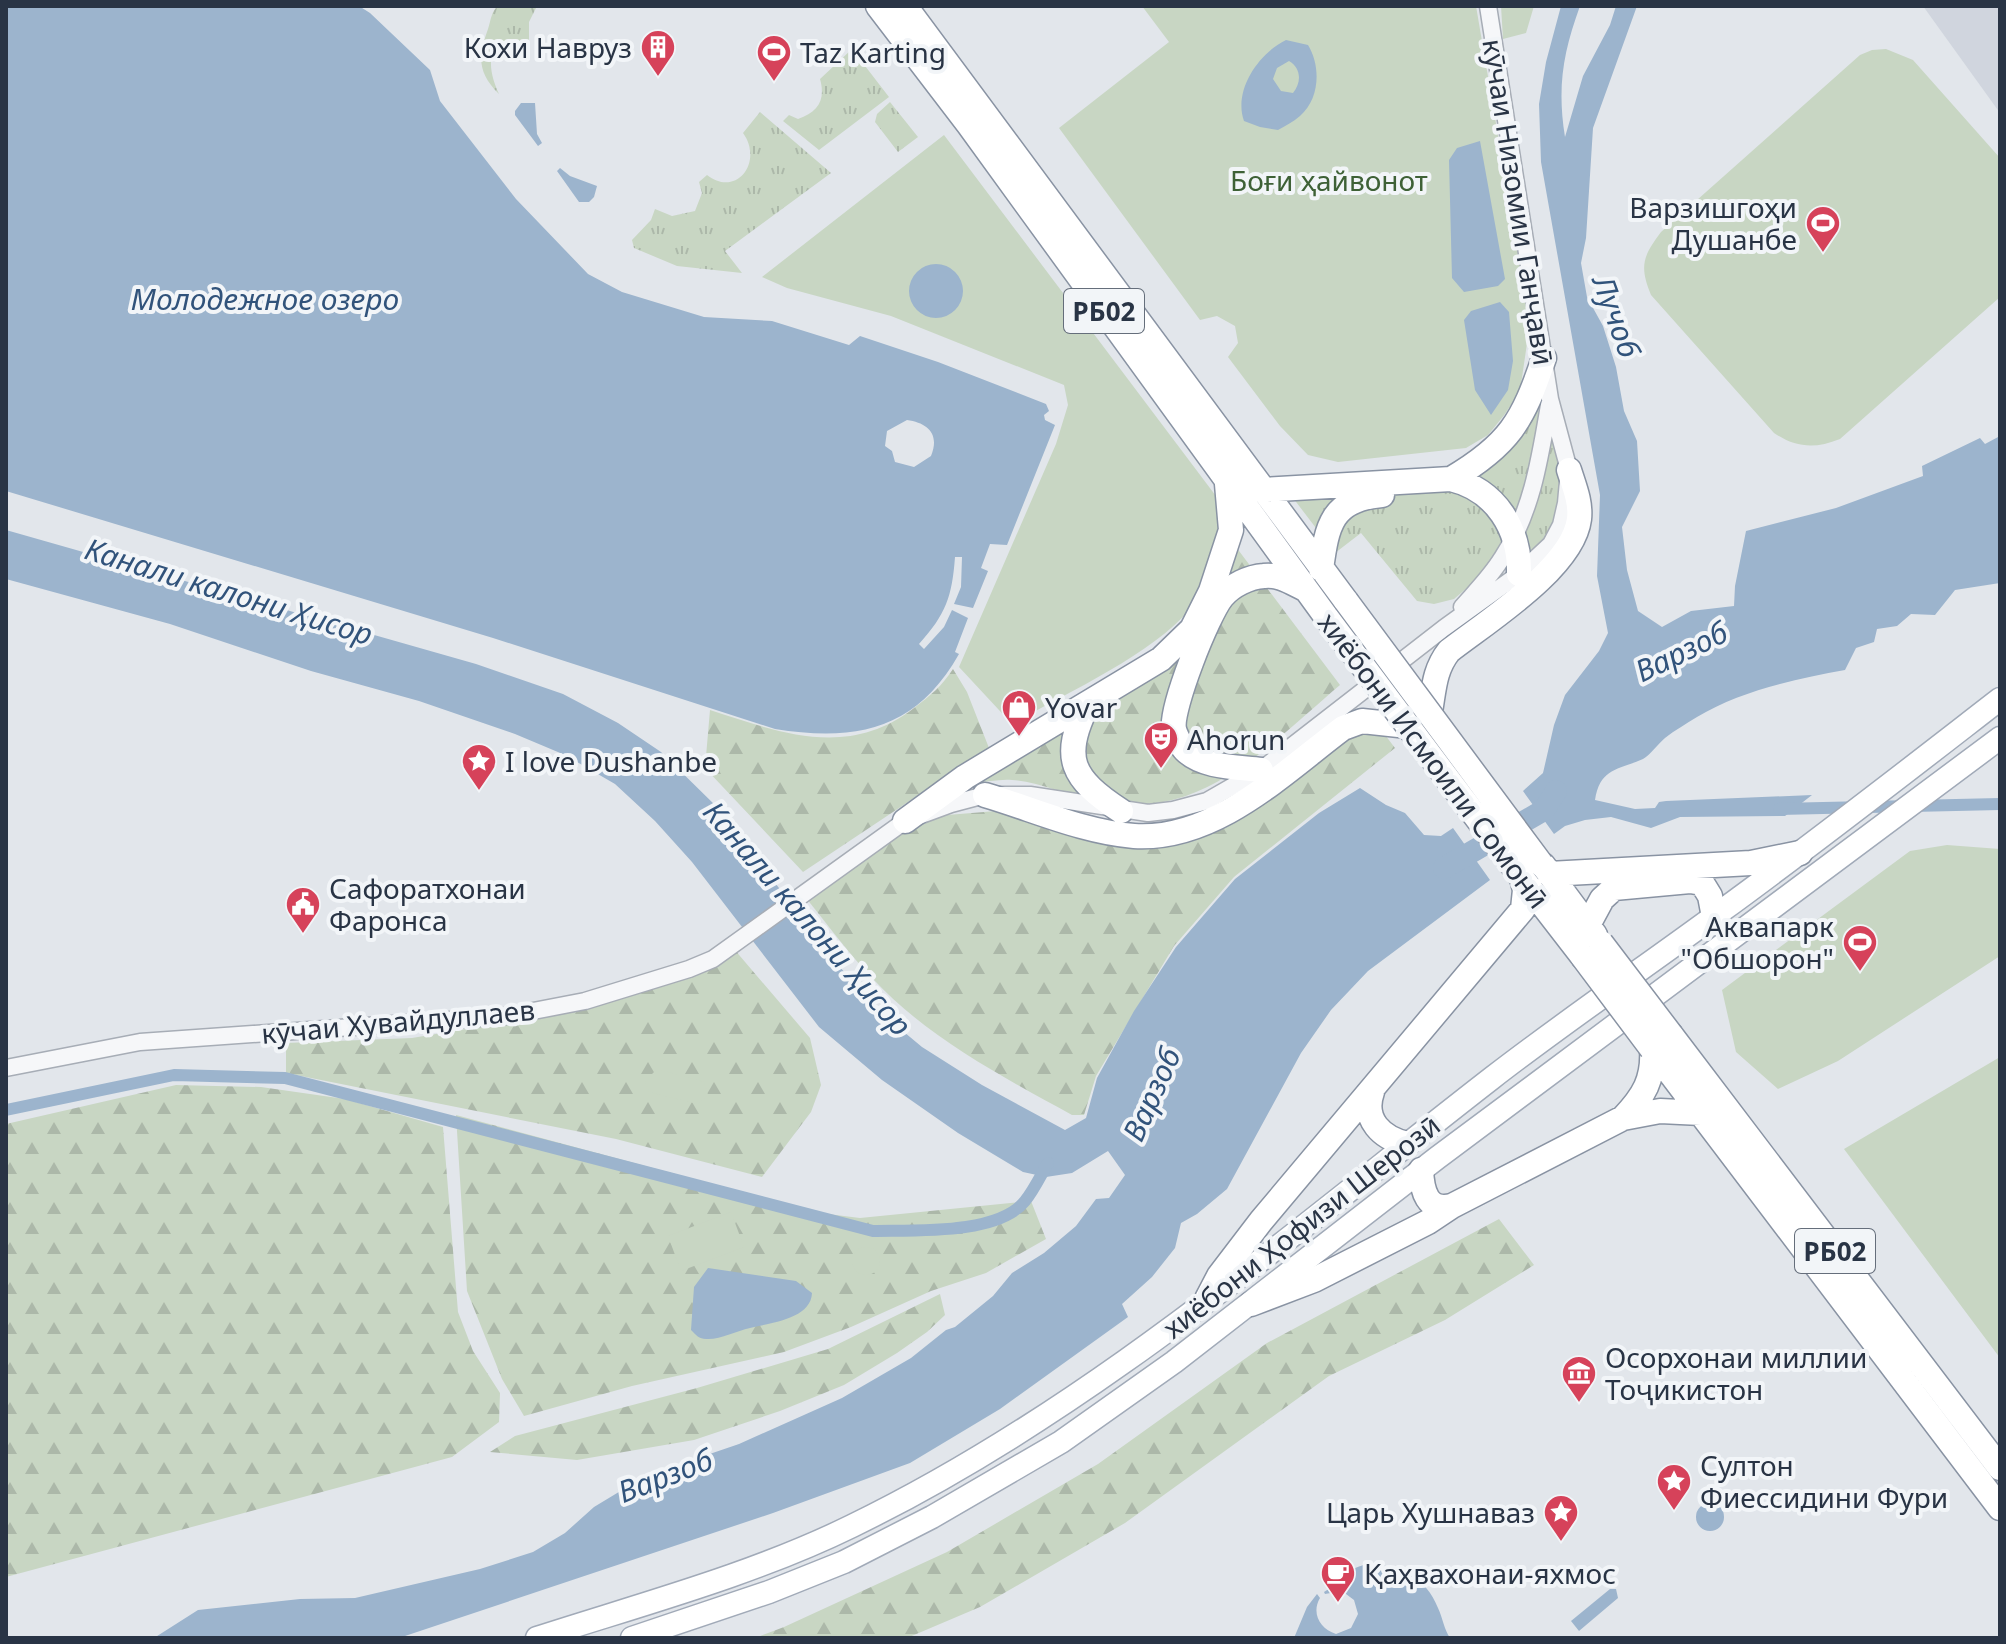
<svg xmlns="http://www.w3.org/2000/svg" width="2006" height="1644" viewBox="0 0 2006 1644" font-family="'Noto Sans',sans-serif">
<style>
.built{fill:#d0d5de}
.grass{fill:url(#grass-tufts)}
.forest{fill:url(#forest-firs)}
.park{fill:#c8d6c3}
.water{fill:#9cb4cd;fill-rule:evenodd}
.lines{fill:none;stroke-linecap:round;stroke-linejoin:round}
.canal{stroke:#9cb4cd;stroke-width:12}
.river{stroke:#9cb4cd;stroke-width:22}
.minor-casing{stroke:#a7adb6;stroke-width:19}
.major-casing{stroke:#a1aab8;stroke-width:25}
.highway-casing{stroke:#8993a3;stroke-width:27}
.minor{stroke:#f6f7f9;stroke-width:16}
.major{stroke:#fff;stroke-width:22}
.highway{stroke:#fff;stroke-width:24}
.highway-bridge-casing{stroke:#8993a3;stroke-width:27;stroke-linecap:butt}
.highway-bridge{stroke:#fff;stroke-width:24}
.labels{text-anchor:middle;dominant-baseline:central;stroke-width:8;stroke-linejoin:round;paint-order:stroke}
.shield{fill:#f2f5f8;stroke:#656e7b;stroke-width:2}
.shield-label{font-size:26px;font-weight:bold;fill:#293445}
.poi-label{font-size:28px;fill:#293445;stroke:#f2f5f8;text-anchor:start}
.park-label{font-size:28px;fill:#3e6136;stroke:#f2f5f8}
.street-label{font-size:28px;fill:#293445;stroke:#f2f5f8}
.water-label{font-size:30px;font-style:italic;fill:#31537b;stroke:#f2f5f8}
</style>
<defs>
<pattern id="grass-tufts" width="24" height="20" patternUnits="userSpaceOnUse" patternTransform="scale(2)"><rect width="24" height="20" fill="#c8d6c3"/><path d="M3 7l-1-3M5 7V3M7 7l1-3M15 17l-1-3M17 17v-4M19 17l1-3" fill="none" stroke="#acb8a9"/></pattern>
<pattern id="forest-firs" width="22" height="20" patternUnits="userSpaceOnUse" patternTransform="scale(2)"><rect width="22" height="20" fill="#c8d6c3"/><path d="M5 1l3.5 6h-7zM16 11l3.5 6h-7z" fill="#acb8a9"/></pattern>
</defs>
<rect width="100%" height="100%" fill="#e2e6eb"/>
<path class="built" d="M1923,6h77v107z"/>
<path class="grass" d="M498,6h39l-8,16v18l-18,2 -18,10c-5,13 0,29 6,42 -22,-22 -21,-38 -11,-65 3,-9 3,-17 10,-23z
M852,49l37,48 -70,53 -36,-29 6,-6 9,4c20,-7 28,-19 22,-40z
M890,102l28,35 -20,15 -23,-30 2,-8z
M760,112l71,61 -106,78 17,22 -65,-7 -43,-18 -2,-8 19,-20 4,-11 17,7 23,-5 7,-18 -3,-11 8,-7c29,23 57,-13 36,-42z
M1539,384c2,50 -10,94 -25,140l-44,-52z
M1551,424l11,57 -8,49 -29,31 -2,-26z
M1452,488l32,13 20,41 -23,34 -27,23 -20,5 -17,-3 -56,-68 -26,20 -45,-59z"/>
<path class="forest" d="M1233,543l107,142c-51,43 -110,105 -177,117 -23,4 -45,1 -68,-2 -28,-4 -55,-18 -83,-20 -12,-1 -25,2 -37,3l190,-123z
M953,669l14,23 22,56 -186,124 -98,-104 5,-58c71,23 138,49 204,-2 16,-12 28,-22 39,-39z
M1376,723l19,25 -161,129 -60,69 -78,130 -12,39h-12c-69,-38 -144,-77 -199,-136 -24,-25 -45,-54 -67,-81l117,-81 85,-7 152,26 184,-106z
M734,949l76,89 11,47 -10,27 -49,65 -146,-38 -330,-66v-30l126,-5 107,-18z
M176,1085l85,2 84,12 98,28 15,185 15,39 27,42 -1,29 -47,35 -446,120v-453z
M456,1115l364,98 40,5 171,-17 15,38 -60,34 -55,18 -80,36 -67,25 -152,34 -108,30 -22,-37 -35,-88z
M1499,1219l35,46 -89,55 -116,56 -204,147 -145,84 -73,31h-152l29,-11 163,-75 151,-88 169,-121z
M940,1294l5,21 -18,17 -30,21 -53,32 -64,26 -86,29 -117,20 -87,-8 25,-16 182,-48 131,-39z"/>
<path class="park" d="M1142,6h334l54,317 -10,68 -15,23 -17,21 -22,13 -128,14 -30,-7 -28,-29 -52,-69 10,-14 -3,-17 -18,-10 -17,4 -141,-192 110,-86z
M1501,6h33l-8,27 -23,6z
M1886,49l27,11 87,98v139l-160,142c-25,10 -44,9 -66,-6l-123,-138c-12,-29 -8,-39 10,-63l199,-177 12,-5z
M944,135l290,385c-11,22 -29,70 -43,88 -39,47 -125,85 -179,116l-53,-57 97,-223 12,-39 -4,-20 -173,-69 -104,-28 -25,-11z
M1947,845l53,4v107l-162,105 -60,28 -42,-37 -14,-62 188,-139z
M2000,1057v301l-156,-209z
M657,1069l47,13 4,13 -10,9 -49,-12 -4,-11z
M731,1212l13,35 -63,24 -13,-35z
M852 1261a14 14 0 1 1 28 0a14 14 0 1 1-28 0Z"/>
<path class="water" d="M6,6h353l11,7 60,57 10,31 76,98 72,75 34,18 82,25 68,4 77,24 11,-9 78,26 108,42 3,7 -5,4 1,5 10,5 -48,120 -17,-1 -9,24 7,3 -15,37 -19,-4 7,-17 1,-30h-7c-3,40 -9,57 -36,87l5,5 20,-22 8,-17 16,8 -13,34 4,2c-43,76 -103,88 -184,75l-282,-91 -487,-147zM907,420c21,3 33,14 24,36l-17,11 -19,-5 -3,-11 -7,-5 2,-15z
M1561,6h19c-17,47 -23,81 -15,131l18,-61 27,-51 6,-19h21l-44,122 -7,110 -5,25 6,34 16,29 13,41 8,44 13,30 3,50 -18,36 5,43 11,41 24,16 29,-16 43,-5 1,-20 11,-55 90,-23 87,-32 -1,-10 58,-28 5,6 15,-8v147l-45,7 -20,25 -24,-1 -14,12 -20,3 -3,13 -18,6 -11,22c-50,9 -105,21 -148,47 -11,7 -22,13 -32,21 -7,6 -15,17 -22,21 -25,11 -43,9 -48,41l40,9 20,-1 4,-6 7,-1 146,-6 -27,21 -105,1 -29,11 -40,-11 -26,3 -20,6 -11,8 -31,-43 20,-18 11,-48 11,-30 34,-44 9,-18 -11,-57 3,-81 -59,-333 -2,-58 7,-42z
M1286,40l22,5c13,21 12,54 -8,71 -7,6 -15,10 -22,14l-18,-3 -16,-6c-11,-31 15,-68 42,-81zM1289,61c12,7 13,21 4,32l-12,-2 -8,-12 4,-11z
M521,103h14l2,31 5,9 -4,3 -23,-31v-4z
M1480,141l25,138 -7,7 -34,6 -12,-14 -3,-118 8,-12z
M560,168l10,8 27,10 -3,11 -5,5h-10l-22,-31z
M909 291a27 27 0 1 1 54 0a27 27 0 1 1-54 0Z
M1500,302l9,10 4,49 -5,29 -17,25 -16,-25 -11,-70 7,-9z
M6,530l470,134 87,30 55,29 43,29 57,56 116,152 40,47 48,40 60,38 83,45 21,-12 11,-40 37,-67 42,-64 59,-68 84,-66 41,-25 26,17 19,8 19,22 17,1 12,-8 37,52 -122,91 -37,39 -30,43 -74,136 -30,25 -16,9 -6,25 -23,29 -30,27 6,13 -128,92 -90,54 -137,50 -374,125h-245l44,-28 102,-11 55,-1 125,-29 53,-17 32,-19 29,-26 43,-26 37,-9 21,-13 44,-15 103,-46 69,-40 35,-28 9,-3 38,-31 19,-23 32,-20 32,-27 20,-27 13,-1 16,-23 -17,-24 -36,22 -26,4 -23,-5 -65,-39 -76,-53 -63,-53 -127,-165 -37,-41 -40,-37 -50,-29 -50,-21 -96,-33 -108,-30 -141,-47 -164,-45z
M708,1268l88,13 16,12c-1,26 -42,30 -62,35 -14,3 -30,12 -44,11 -7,0 -10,-4 -15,-9l3,-43z
M1696 1517a14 14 0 1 1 28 0a14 14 0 1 1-28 0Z
M1368,1564c32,1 58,13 70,44 5,11 6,21 12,30h-156l13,-31 10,-13 3,4c-9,15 0,31 16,36l15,-6 7,-14 -4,-14 -12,-9 -17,3 -1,-2c21,-12 14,-21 44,-28z
M1610,1589h6l2,9 -39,33 -8,-10z"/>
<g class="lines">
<path class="canal" d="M1779,809l221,-5
M6,1110l168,-35 111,3 588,153c41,-1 125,4 152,-30 9,-11 16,-26 23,-38"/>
<path class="river" d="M1444,868l100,-58 12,-19"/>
<g class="minor-casing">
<path id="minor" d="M1462,607c14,-16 29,-31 40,-49 30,-46 38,-100 47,-153
M6,1068l134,-26 367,-26 78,-15 104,-32 24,-10 192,-138 46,-17 34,-9h45l118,18 25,-3 34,-9 54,-31 183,-142 75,-54 32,-30 10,-19 5,-22 3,-33 -19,-71 -62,-393"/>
</g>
<g class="major-casing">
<path id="major" d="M537,1638c105,-34 215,-63 315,-112 235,-114 435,-289 640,-448 75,-58 152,-110 228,-166 95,-69 187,-141 280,-213
M632,1638l137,-46 75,-30 88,-45 129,-75 113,-80 263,-204 563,-420"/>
</g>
<g class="highway-casing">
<path id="highway" d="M878,6l91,119 358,493
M905,6l441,595
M1451,479c58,-34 72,-58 93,-121
M1262,490l189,-11c45,11 69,50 68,95
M1321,569c6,-43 10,-70 61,-74
M1088,704c-28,54 -16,75 33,107
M1430,712c4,-23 4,-42 19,-61 37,-29 124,-83 130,-132 2,-17 -5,-33 -10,-49
M1261,770c-23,-3 -58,-2 -76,-20 -4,-4 -10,-16 -11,-21 -4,-20 34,-115 48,-132 10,-12 27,-20 42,-21 15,-2 28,7 41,13
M985,795c48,14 98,37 149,41 81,5 149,-63 209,-108l19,-7 46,5
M905,821l60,-44 196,-118 31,-30 19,-38 20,-61 -4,-46
M1543,865l52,70
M1549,874l202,-11 49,-10
M1522,878l61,79
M1588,925l14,-26 12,-11 76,-7 12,2 8,13 4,21
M1671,1035l329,433
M1652,1049l348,459
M1372,1092c-10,28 10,46 35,52
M1623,1118c21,-22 31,-39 29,-69
M1421,1170c1,21 6,42 31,36
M1207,1299l12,-23 42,-55 262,-312 2,-19 -3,-12
M1251,1304l63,-24 114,-58 24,-16 171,-88 37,-7 41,2"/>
</g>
<use href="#minor" class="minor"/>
<use href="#major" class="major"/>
<use href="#highway" class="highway"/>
<g class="highway-bridge-casing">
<path id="highway-bridge" d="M1346,601l195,263
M1327,618l195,260
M1601,943l70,92
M1583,957l69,92"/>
</g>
<use href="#highway-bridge" class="highway-bridge"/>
</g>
<defs>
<g id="building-pin" transform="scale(1.8)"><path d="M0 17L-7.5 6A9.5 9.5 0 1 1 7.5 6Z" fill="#d6425a" stroke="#f2f5f8"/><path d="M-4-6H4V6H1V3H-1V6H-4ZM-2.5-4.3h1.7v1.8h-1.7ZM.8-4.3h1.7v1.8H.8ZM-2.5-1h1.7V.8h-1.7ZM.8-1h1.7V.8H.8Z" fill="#fff"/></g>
<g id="stadium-pin" transform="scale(1.8)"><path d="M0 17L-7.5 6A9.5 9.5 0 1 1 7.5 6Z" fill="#d6425a" stroke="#f2f5f8"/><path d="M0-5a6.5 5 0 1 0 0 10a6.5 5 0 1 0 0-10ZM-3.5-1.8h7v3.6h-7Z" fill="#fff"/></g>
<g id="shop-pin" transform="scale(1.8)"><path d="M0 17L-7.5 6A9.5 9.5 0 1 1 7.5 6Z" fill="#d6425a" stroke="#f2f5f8"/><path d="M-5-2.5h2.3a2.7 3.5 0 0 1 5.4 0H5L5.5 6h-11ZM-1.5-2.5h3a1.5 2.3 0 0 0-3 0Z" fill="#fff"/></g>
<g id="theatre-pin" transform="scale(1.8)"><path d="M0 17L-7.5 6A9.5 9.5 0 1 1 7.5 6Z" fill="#d6425a" stroke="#f2f5f8"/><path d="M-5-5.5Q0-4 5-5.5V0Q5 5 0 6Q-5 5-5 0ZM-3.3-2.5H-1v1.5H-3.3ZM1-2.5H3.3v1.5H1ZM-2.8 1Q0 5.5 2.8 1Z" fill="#fff"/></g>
<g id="sight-pin" transform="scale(1.8)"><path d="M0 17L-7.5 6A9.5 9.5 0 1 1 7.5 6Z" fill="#d6425a" stroke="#f2f5f8"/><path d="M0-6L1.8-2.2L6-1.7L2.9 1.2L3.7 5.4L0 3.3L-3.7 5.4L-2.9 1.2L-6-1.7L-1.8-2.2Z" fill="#fff"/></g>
<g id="civic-pin" transform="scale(1.8)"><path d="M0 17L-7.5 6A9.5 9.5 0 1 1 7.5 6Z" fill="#d6425a" stroke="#f2f5f8"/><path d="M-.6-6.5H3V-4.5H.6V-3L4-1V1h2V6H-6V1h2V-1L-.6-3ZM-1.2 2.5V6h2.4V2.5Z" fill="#fff"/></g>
<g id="museum-pin" transform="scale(1.8)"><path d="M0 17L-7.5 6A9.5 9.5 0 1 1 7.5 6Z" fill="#d6425a" stroke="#f2f5f8"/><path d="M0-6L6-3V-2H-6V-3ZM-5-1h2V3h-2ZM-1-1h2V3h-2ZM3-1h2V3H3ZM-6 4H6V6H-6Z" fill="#fff"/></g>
<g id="cafe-pin" transform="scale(1.8)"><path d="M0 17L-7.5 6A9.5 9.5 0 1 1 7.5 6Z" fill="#d6425a" stroke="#f2f5f8"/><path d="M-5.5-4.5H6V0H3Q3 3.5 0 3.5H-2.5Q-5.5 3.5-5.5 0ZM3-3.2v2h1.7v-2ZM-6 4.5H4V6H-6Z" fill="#fff"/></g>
</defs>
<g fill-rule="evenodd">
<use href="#building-pin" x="658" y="47"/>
<use href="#stadium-pin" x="774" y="52"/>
<use href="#stadium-pin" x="1823" y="223"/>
<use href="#shop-pin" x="1019" y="707"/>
<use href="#theatre-pin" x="1161" y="739"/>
<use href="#sight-pin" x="479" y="761"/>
<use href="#civic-pin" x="303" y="904"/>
<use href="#stadium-pin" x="1860" y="942"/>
<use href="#museum-pin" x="1579" y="1373"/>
<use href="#sight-pin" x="1674" y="1481"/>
<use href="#sight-pin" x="1561" y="1512"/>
<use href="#cafe-pin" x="1338" y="1573"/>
</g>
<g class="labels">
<g class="shield">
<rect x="1064" y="289" width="80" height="44" rx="6"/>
<rect x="1795" y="1229" width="80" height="44" rx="6"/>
</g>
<g class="shield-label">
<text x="1104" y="311">РБ02</text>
<text x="1835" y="1251">РБ02</text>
</g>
<g class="poi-label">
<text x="632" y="47" text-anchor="end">Кохи Навруз</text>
<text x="800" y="52">Taz Karting</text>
<text x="1797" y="207" text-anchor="end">Варзишгоҳи<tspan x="1797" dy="32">Душанбе</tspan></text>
<text x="1045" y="707">Yovar</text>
<text x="1187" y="739">Ahorun</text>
<text x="505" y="761">I love Dushanbe</text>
<text x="329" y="888">Сафоратхонаи<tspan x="329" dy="32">Фаронса</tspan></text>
<text x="1834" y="926" text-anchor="end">Аквапарк<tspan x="1834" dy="32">"Обшорон"</tspan></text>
<text x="1605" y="1357">Осорхонаи миллии<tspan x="1605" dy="32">Тоҷикистон</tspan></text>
<text x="1700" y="1465">Султон<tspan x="1700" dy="32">Фиессидини Фури</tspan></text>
<text x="1535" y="1512" text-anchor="end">Царь Хушнаваз</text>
<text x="1364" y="1573">Қаҳвахонаи-яхмос</text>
</g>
<g class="park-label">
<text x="1329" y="180">Боғи ҳайвонот</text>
</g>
<g class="street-label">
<text transform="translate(1519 202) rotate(81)">кӯчаи Низомии Ганҷавӣ</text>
<text transform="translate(1434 760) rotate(53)">хиёбони Исмоили Сомонӣ</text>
<text transform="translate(398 1021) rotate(-5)">кӯчаи Хувайдуллаев</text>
<text transform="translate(1301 1226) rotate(-38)">хиёбони Ҳофизи Шерозӣ</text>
</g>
<g class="water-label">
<text x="265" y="298">Молодежное озеро</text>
<text transform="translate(1617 316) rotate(70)">Лучоб</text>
<text transform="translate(229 591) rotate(17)">Канали калони Ҳисор</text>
<text transform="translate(1681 651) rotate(-26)">Варзоб</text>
<text transform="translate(808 918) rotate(49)">Канали калони Ҳисор</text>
<text transform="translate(1151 1094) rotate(-66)">Варзоб</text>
<text transform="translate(665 1475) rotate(-21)">Варзоб</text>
</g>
</g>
<rect width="2006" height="1644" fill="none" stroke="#293445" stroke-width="16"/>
</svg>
